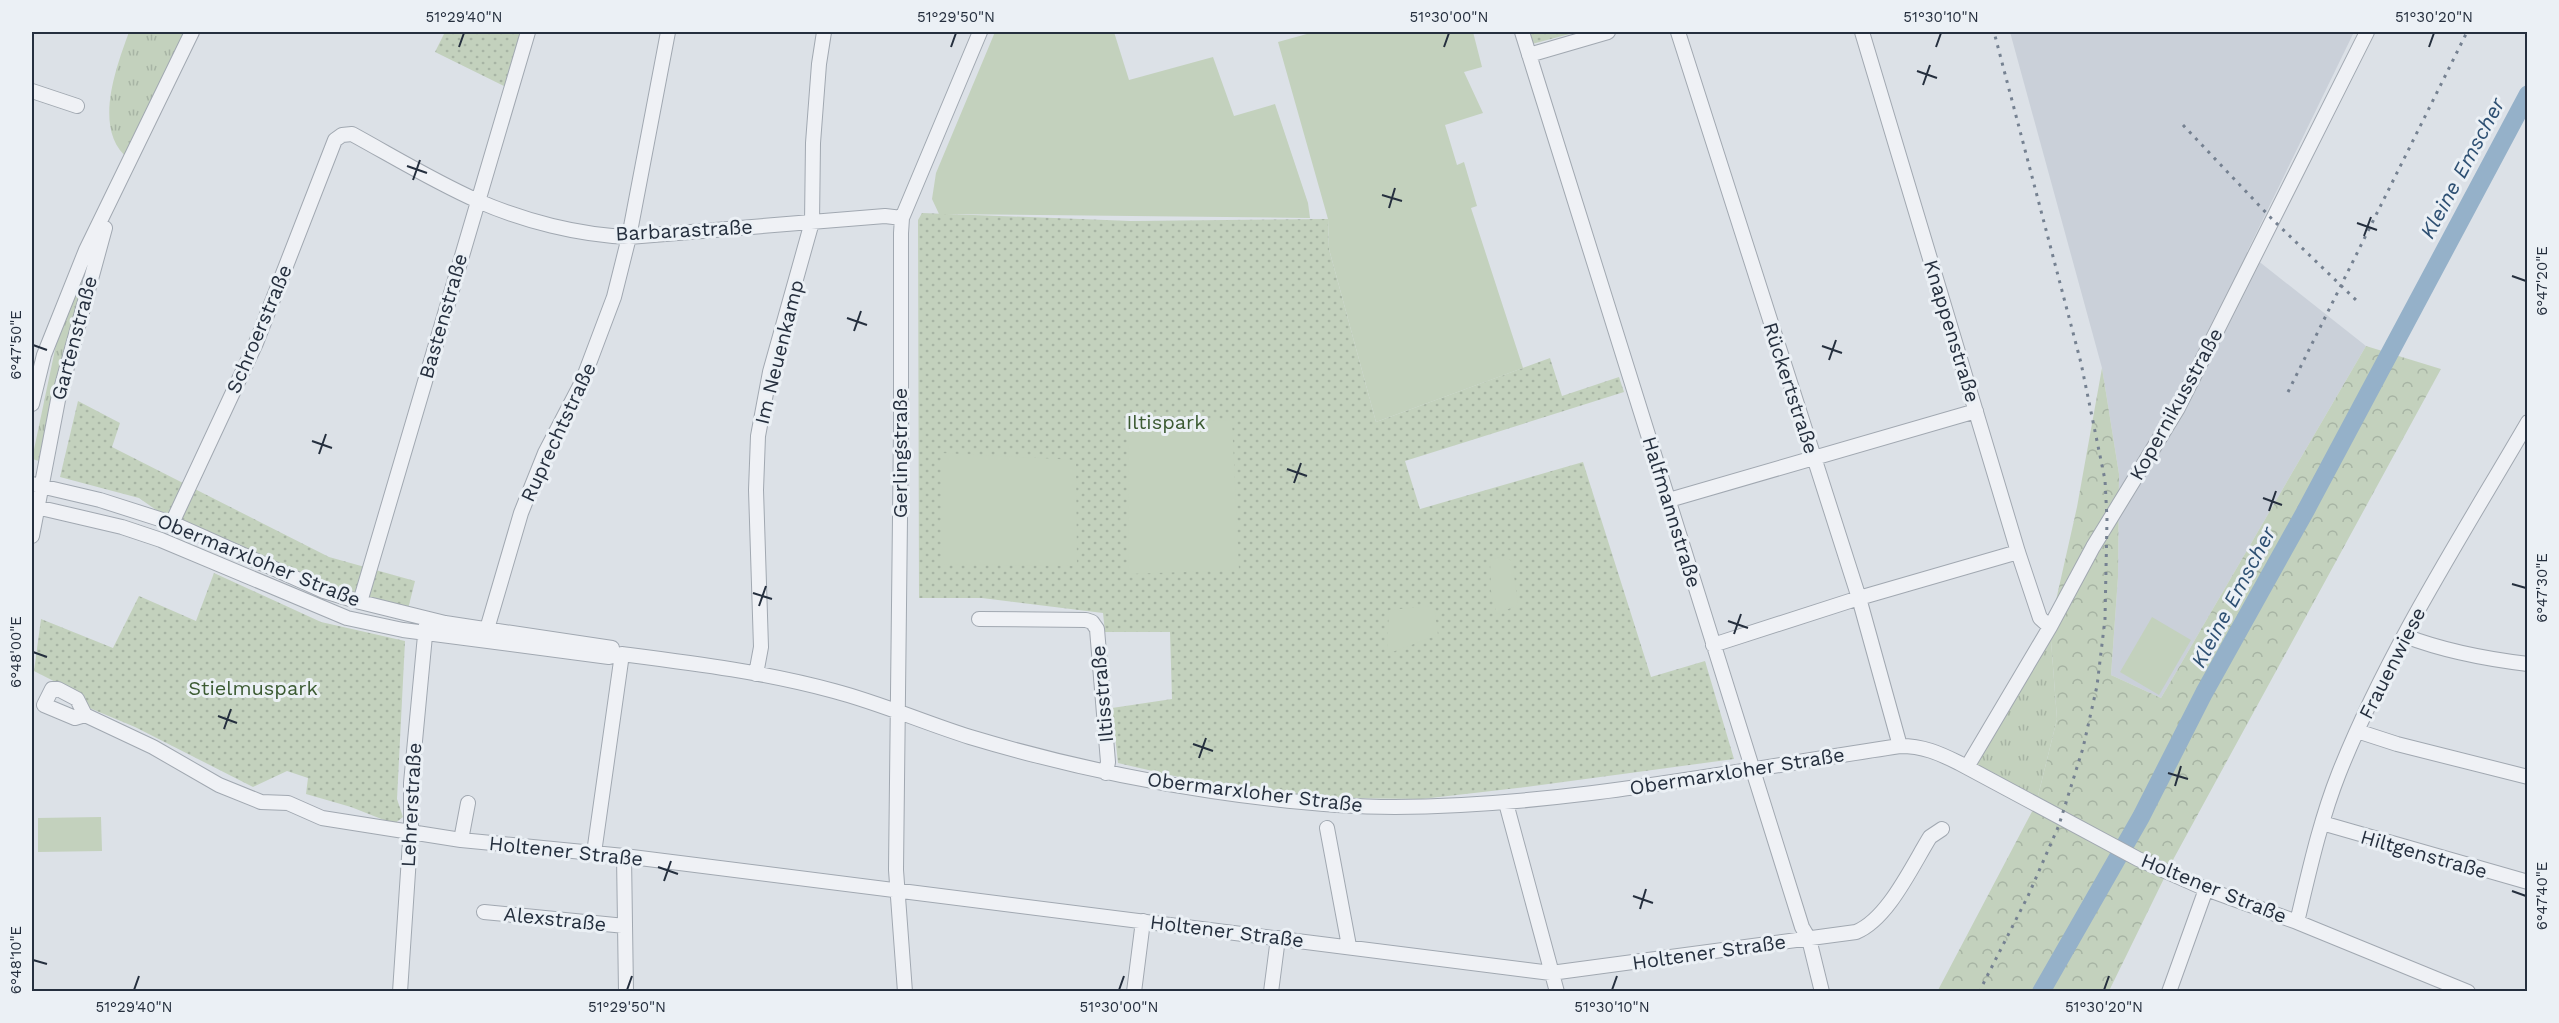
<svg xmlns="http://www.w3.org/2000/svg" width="2559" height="1023" viewBox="0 0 2559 1023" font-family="'Work Sans',sans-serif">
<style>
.built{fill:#cad0d9}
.grass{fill:url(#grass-tufts)}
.forest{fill:url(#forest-crowns)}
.park{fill:url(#park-dots)}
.garden{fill:#c3d1bd}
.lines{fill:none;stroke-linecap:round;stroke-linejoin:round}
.river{stroke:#95b1c9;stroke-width:18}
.minor-casing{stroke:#a1a8b1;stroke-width:16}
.minor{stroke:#eff1f5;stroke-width:14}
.rail{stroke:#758191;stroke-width:3;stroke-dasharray:3 6;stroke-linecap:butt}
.ticks{fill:none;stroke:#252f3e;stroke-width:2}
.labels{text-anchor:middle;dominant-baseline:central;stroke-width:6;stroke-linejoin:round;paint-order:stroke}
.street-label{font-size:20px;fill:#252f3e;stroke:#ebf0f5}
.park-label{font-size:20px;fill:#3b5a32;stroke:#ebf0f5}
.water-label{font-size:21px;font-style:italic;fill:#2e5073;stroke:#ebf0f5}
.neatline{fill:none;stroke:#252f3e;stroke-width:2}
.ticks-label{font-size:15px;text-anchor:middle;fill:#252f3e}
</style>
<defs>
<pattern id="grass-tufts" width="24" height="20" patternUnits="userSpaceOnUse" patternTransform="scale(1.5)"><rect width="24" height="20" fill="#c3d1bd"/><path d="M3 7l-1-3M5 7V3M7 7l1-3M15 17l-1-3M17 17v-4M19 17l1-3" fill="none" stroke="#a7b4a4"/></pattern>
<pattern id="forest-crowns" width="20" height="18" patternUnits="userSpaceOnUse" patternTransform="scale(1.5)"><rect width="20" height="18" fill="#c3d1bd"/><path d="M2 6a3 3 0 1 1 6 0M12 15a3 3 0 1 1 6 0" fill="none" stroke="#a7b4a4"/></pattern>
<pattern id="park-dots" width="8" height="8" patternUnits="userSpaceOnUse" patternTransform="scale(1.5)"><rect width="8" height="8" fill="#c3d1bd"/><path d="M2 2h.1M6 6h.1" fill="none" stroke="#a7b4a4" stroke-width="1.8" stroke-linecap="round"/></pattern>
</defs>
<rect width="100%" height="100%" fill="#dce1e7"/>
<path class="built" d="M2010,32h344l-107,220 119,94 -205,352 -50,-23 7,-98 1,-103 -17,-106z"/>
<path class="grass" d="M129,32h62l-62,127c-37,-28 -13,-91 0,-127z
M87,259l4,1 -27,92 -25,109 -7,-2 25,-119z
M2050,627l7,92 -21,85 -69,-37z"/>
<path class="forest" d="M2366,346l75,23 -267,489 -65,133 -172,1 99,-188 21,-85 -7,-92 27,-120 25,-139 17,106 -1,103 -7,98 50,23z"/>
<path class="park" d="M445,32h80l-17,56 -73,-36z
M1529,32h48l-45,12z
M922,213l209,8 197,-2 1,30 47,173 174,-64 12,38 57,-19 5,15 -219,69 15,48 163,-47 68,215 54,-16 29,98 -208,28 -104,12 -89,-1 -120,-13 -95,-22 -6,-55 60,-9 -2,-67h-65l-2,-19 -121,-15h-63l-1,-378z
M78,401l42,22 -8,24 217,110 86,24 -8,32 -48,-13 -187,-79 -33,-23 -79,-21z
M214,573l107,49 84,19 -8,158 6,18 -9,7 -43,-17 -45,-13 2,-16 -21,-7 -34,16 -118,-60 -48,-20 -6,-12 -47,-24 7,-52 72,29 26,-52 57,25z"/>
<path class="garden" d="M995,32h119l15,48 84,-23 21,59 41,-12 33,99 2,15 -371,-4 -7,-15 4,-26z
M1314,32h159l9,35 -18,5 19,41 -38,12 12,40 7,-3 13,44 -6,2 52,160 -147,54 -47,-173 -1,-30 -50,-177z
M1129,419l103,2 7,149 -111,4z
M942,453l134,7 1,106 -135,-2z
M1504,557l8,4 6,44 -21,9 -6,-23 -1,-32z
M1434,606l4,29 -51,19 2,-44z
M2152,617l39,23 -32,55 -39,-23z
M101,817l1,34 -64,1v-34z"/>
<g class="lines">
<path class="river" d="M2041,992l100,-175 63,-124 102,-183 222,-416"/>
<g class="minor-casing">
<path id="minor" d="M1522,32l280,895 7,12 13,53
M1678,32l181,566 41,148
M1862,32l156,520 22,66 10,9
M1529,55l79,-23
M32,91l45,15
M32,404l12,-49 42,-105 106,-218
M32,484l68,16 72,23 152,68 36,11 85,21 167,25
M1669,500l307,-89
M32,506l90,21 39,13 186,78 56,12 206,27 13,-3c70,9 143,18 212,37 46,12 91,32 136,46 80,24 160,42 242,54 60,9 122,16 183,16 170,-1 337,-36 505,-61 23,0 39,7 59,17l179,96 68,30 91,33 171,70
M172,523l84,-180 79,-203 7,-5 10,-1c42,23 83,48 126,67 46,20 100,34 151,36l256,-21 17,2
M32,536l26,-136 47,-172
M360,602l168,-570
M979,619l107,1 6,2 5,7 11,133 -2,11
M487,629l34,-116 24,-60 37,-71 32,-85 15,-60 39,-205
M2405,636c39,15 81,23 123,28
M1713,645l146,-47 159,-46
M756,674l5,-27 -5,-157 2,-54 12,-64 42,-150 1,-79 6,-79 5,-32
M85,715l-8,-16 -19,-10h-6l-8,16 31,13 10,-3 68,32 66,38 42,17 27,1 34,15 139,22 163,16 927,117 305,-41c32,-13 56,-66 74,-95l12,-8
M2357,731l40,13 131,33
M1967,767l83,-140 43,-80 85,-139 189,-376
M1506,803l51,189
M2322,823l206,59
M1327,828l22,118
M461,840l7,-37
M594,853l28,-199
M624,856l2,136
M484,912l141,14
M2297,922c12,-50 23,-101 42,-149 49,-123 122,-236 189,-351
M400,992l11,-165v-44l15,-158
M905,992l-9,-122 5,-441v-196l1,-15 78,-186
M1134,992l9,-71
M1271,992l7,-54
M2169,992l37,-103"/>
</g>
<use href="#minor" class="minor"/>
<path class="rail" d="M2183,125l89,94 84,81
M2288,392l179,-360
M1979,992l49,-96 31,-71 24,-77 14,-62 8,-67 2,-100 -2,-39 -24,-117 -87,-331"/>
</g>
<path class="ticks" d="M459,47l5,-14M951,47l5,-14M1444,47l5,-14M1936,47l5,-14M2429,47l5,-14M1917,71l20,7M1923,85l7,-20M407,166l20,7M413,180l7,-20M1382,195l20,6M1389,208l6,-20M2357,223l20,7M2364,236l7,-19M2512,276l14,5M847,318l20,7M854,331l7,-20M33,345l14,5M1822,346l20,7M1829,360l7,-20M312,441l20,7M319,454l7,-20M1287,469l20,7M1294,483l7,-20M2263,498l19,7M2269,511l7,-20M2512,584l14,4M753,593l19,6M759,606l7,-20M1728,621l20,7M1734,634l7,-20M33,652l14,5M218,716l19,7M224,729l7,-20M1193,744l20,7M1199,758l7,-20M2168,773l20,6M2175,786l6,-20M658,867l20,7M664,881l7,-20M2512,891l14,5M1633,896l20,7M1640,909l6,-20M33,960l14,4M134,990l5,-14M627,990l5,-14M1119,990l5,-14M1612,990l5,-14M2104,990l5,-14"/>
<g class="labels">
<g class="street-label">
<text transform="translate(684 230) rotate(-3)">Barbarastraße</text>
<text transform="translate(443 316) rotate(-74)">Bastenstraße</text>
<text transform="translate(259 329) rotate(-67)">Schroerstraße</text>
<text transform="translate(1952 331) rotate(73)">Knappenstraße</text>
<text transform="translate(74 338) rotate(-75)">Gartenstraße</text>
<text transform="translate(779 352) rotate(-76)">Im Neuenkamp</text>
<text transform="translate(1791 388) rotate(72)">Rückertstraße</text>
<text transform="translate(2176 404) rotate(-61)">Kopernikusstraße</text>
<text transform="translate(558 432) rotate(-65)">Ruprechtstraße</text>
<text transform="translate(900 453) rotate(-90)">Gerlingstraße</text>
<text transform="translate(1672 512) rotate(73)">Halfmannstraße</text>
<text transform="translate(259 560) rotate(22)">Obermarxloher Straße</text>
<text transform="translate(2392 663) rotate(-63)">Frauenwiese</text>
<text transform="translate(1102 694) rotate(-95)">Iltisstraße</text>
<text transform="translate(1737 771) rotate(-9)">Obermarxloher Straße</text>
<text transform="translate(1255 792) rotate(7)">Obermarxloher Straße</text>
<text transform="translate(411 805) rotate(-87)">Lehrerstraße</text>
<text transform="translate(566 851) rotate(6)">Holtener Straße</text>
<text transform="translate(2424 854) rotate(16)">Hiltgenstraße</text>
<text transform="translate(2214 888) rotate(22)">Holtener Straße</text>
<text transform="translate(555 919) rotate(6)">Alexstraße</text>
<text transform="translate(1227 931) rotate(7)">Holtener Straße</text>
<text transform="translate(1709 952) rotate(-8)">Holtener Straße</text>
</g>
<g class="park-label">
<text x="1166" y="422">Iltispark</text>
<text x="253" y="688">Stielmuspark</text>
</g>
<g class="water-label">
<text transform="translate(2462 168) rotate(-62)">Kleine Emscher</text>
<text transform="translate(2233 597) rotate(-62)">Kleine Emscher</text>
</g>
</g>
<rect width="2559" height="1023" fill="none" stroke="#ebf0f5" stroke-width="66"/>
<rect x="33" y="33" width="2493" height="957" class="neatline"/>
<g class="ticks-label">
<text x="464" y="22">51°29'40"N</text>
<text x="956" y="22">51°29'50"N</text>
<text x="1449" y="22">51°30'00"N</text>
<text x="1941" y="22">51°30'10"N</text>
<text x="2434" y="22">51°30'20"N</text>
<text transform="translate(2542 281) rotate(-90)" y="5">6°47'20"E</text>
<text transform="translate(16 345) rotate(-90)" y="5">6°47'50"E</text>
<text transform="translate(2542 588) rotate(-90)" y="5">6°47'30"E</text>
<text transform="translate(16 652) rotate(-90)" y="5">6°48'00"E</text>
<text transform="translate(2542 896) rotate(-90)" y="5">6°47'40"E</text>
<text transform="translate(16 960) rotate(-90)" y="5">6°48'10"E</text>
<text x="134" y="1012">51°29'40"N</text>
<text x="627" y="1012">51°29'50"N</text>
<text x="1119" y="1012">51°30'00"N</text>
<text x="1612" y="1012">51°30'10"N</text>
<text x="2104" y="1012">51°30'20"N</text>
</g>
</svg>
